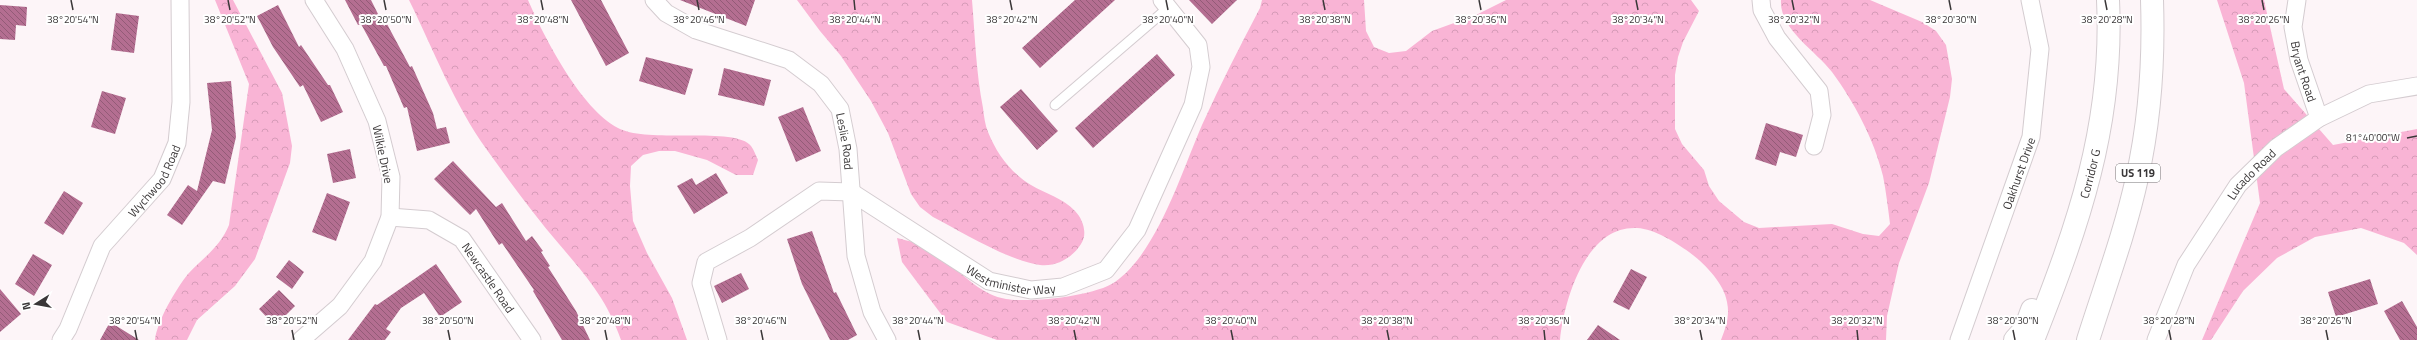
<svg xmlns="http://www.w3.org/2000/svg" width="2417" height="340" viewBox="0 0 2417 340" font-family="'Titillium Web',sans-serif">
<style>
.forest{fill:url(#forest-crowns)}
.building{fill:url(#building-back-hatch)}
.lines{fill:none;stroke-linecap:round;stroke-linejoin:round}
.lane-casing{stroke:#d4ccd0;stroke-width:11}
.street-casing{stroke:#d4ccd0;stroke-width:19}
.highway-casing{stroke:#d4ccd0;stroke-width:24}
.lane{stroke:#fff;stroke-width:9}
.street{stroke:#fff;stroke-width:17}
.highway{stroke:#fff;stroke-width:22}
.ticks{fill:none;stroke:#3a3738;stroke-width:1.5}
.labels{text-anchor:middle;dominant-baseline:central;stroke-width:4;stroke-linejoin:round;paint-order:stroke}
.shield{fill:#fff;stroke:#757374;stroke-width:1}
.shield-label{font-size:11px;font-weight:bold;fill:#3a3738}
.street-label{font-size:12px;fill:#3a3738;stroke:#fff}
.ticks-label{font-size:10px;text-anchor:middle;fill:#3a3738;stroke:#fff;stroke-width:4;stroke-linejoin:round;paint-order:stroke}
</style>
<defs>
<pattern id="forest-crowns" width="20" height="18" patternUnits="userSpaceOnUse"><rect width="20" height="18" fill="#f9b4d5"/><path d="M2 6a3 3 0 1 1 6 0M12 15a3 3 0 1 1 6 0" fill="none" stroke="#d69bb8"/></pattern>
<pattern id="building-back-hatch" width="6" height="6" patternUnits="userSpaceOnUse"><rect width="6" height="6" fill="#b46e91"/><path d="M-1 5l2 2M0 0l6 6M5-1l2 2" fill="none" stroke="#935b77"/></pattern>
</defs>
<rect width="100%" height="100%" fill="#fdf5f8"/>
<path class="forest" d="M215,0h18l49,93 10,53 -2,17 -35,96 -20,27 -38,34 -10,20h-32c2,-19 21,-51 33,-66 16,-17 32,-27 41,-49l20,-141z
M409,0h119c16,37 53,109 90,128 29,16 118,-2 133,18 3,4 5,10 7,14l-5,15h-17l-29,-15 -32,-9h-16l-16,4 -12,11 -1,20 3,35 14,32 25,45 15,42h-66c-14,-41 -35,-64 -62,-96 -25,-29 -49,-62 -72,-94 -33,-46 -53,-99 -78,-150z
M797,0h175c3,36 4,73 11,108 1,8 2,17 5,24 9,22 22,40 43,53 15,9 32,13 44,26 8,8 13,23 6,33 -8,13 -24,23 -41,21 -31,-4 -78,-33 -107,-48l-13,-10 -9,-13 -23,-61 -17,-32 -30,-45 -21,-25z
M1262,0h102l2,31 8,16 15,6 17,-2 26,-20 44,-16 30,-15h185l8,11 -16,31 -5,15 -3,18v54l7,15 22,26 5,16 10,15 25,21 15,6 73,-4 31,10 16,2 11,-12c-2,-16 -4,-33 -7,-48 -9,-37 -29,-74 -51,-104 -16,-21 -53,-43 -51,-72h89l52,22 14,9 10,14 6,34 -2,18 -21,86 -30,80 -12,53 -1,24h-165c5,-13 9,-24 6,-38 -3,-19 -23,-39 -38,-50 -14,-10 -34,-23 -52,-24 -51,-3 -73,72 -77,112h-563l-50,-18 -45,-60 -5,-24c11,3 24,5 35,10 6,2 11,9 16,14 17,15 35,33 58,37 25,4 89,-3 109,-17 42,-29 67,-111 87,-157 18,-40 38,-79 58,-117z
M2217,0h47l20,89 49,56 84,-16v126l-13,-12 -43,-15 -46,9 -38,21 -34,33 -32,49h-9l58,-137 -16,-120z"/>
<path class="building" d="M345,0h26l13,26 3,-2 23,43 2,-1 21,47 4,16 9,-2 4,16 -33,8 -10,-44 -3,1 -18,-42h-2l-23,-42 -3,1z
M571,0h30l28,53 -23,13z
M680,0h75l-9,26z
M1075,0h40l-75,68 -18,-20z
M1189,0h48l-25,24z
M0,5l27,2 -1,19 -10,-1 -1,15 -15,-1z
M278,5l21,42 2,-2 27,40h2l13,27 -22,10 -18,-37 -3,2 -27,-40 -16,-31z
M116,13l23,3 -5,37 -23,-3z
M1157,54l18,21 -82,73 -18,-20z
M646,57l47,12 -8,26 -46,-14z
M724,68l47,12 -7,26 -46,-11z
M231,81l5,56 -11,47 -12,-3 -31,44 -15,-10 21,-30 9,6 15,-61 -5,-47z
M1021,89l37,42 -21,19 -37,-43z
M102,91l24,7 -11,36 -24,-7z
M803,107l18,44 -25,11 -18,-45z
M1766,123l37,12 -7,22 -16,-5 -4,14 -21,-7z
M350,149l6,29 -23,5 -6,-29z
M453,161l43,46 6,-4 24,38 6,-5 11,15 -2,1 9,14 -2,1 28,44 14,29h-28l-29,-49 1,-1 -32,-47 -3,2 -23,-36 -6,6 -36,-36z
M716,173l12,20 -34,21 -17,-28 15,-8 4,7z
M64,191l19,12 -20,32 -19,-12z
M327,193l23,9 -14,39 -24,-9z
M812,231l22,62 2,-1 21,43 -9,5h-18l-28,-56 -15,-45z
M33,254l19,11 -18,31 -19,-12z
M289,260l15,12 -12,17 -16,-12z
M436,264l26,38 -22,15 -16,-24 -23,15 -15,21 5,3 -6,8h-37l27,-36 2,1z
M1631,269l16,8 -18,33 -16,-8z
M741,273l8,16 -27,14 -8,-17z
M2370,279l8,25 -42,13 -8,-25z
M0,289l21,25 -21,18z
M279,290l16,16 -20,20 -16,-17z
M2402,301l15,26v13h-17l-16,-29z
M110,322l29,18h-39z
M1598,325l22,15h-33z"/>
<g class="lines">
<g class="lane-casing">
<path id="lane" d="M1055,105l114,-98"/>
</g>
<g class="street-casing">
<g id="street">
<path id="s1" d="M654,0l12,13 30,17 93,30 32,24 19,25 8,40 8,107 16,56 15,28"/>
<path d="M1761,0l1,10 15,28 42,53 3,24 -8,31"/>
<path id="s2" d="M2297,0l-4,27 6,33 20,58"/>
<path id="s3" d="M390,217l39,3 33,19 70,101"/>
<path id="s4" d="M61,340l7,-11 34,-83 60,-67 15,-36 4,-41 -1,-102"/>
<path d="M301,340l39,-34 33,-45 17,-44 1,-40 -14,-56 -32,-72 -31,-49"/>
<path id="s5" d="M718,340l-17,-57 5,-21 44,-24 69,-47 32,1 138,89 42,9 32,-3 43,-17 31,-40 56,-125 8,-38 -3,-22 -36,-45"/>
<path id="s6" d="M1959,340l72,-203 9,-88 -10,-49"/>
<path id="s7" d="M2156,340l30,-75 52,-80 38,-37 43,-30 50,-24 48,-8"/>
</g>
</g>
<g class="highway-casing">
<g id="highway">
<path d="M2015,340l10,-11 7,-19"/>
<path id="s8" d="M2033,340c45,-114 81,-215 75,-340"/>
<path d="M2088,340c17,-54 37,-107 49,-162 13,-58 17,-119 15,-178"/>
</g>
</g>
<use href="#lane" class="lane"/>
<use href="#street" class="street"/>
<use href="#highway" class="highway"/>
</g>
<path class="ticks" d="M71,0l2,10M228,0l2,10M384,0l2,10M541,0l2,10M697,0l2,10M854,0l1,10M1010,0l2,10M1166,0l2,10M1323,0l2,10M1479,0l2,10M1636,0l2,10M1792,0l2,10M1949,0l2,10M2105,0l2,10M2262,0l2,10M2407,138l10,-2M135,330l2,10M292,330l2,10M448,330l2,10M605,330l2,10M761,330l2,10M918,330l2,10M1074,330l2,10M1231,330l2,10M1387,330l2,10M1544,330l1,10M1700,330l2,10M1857,330l1,10M2013,330l2,10M2169,330l2,10M2326,330l2,10"/>
<g class="labels">
<rect class="shield" x="2116" y="164" width="44" height="18" rx="3"/>
<g class="shield-label">
<text x="2138" y="173">US 119</text>
</g>
<g class="street-label">
<text stroke="none"><textPath href="#s2" startOffset="73">Bryant Road</textPath></text>
<text stroke="none"><textPath href="#s1" startOffset="254">Leslie Road</textPath></text>
<text transform="translate(383 154) rotate(78)">Wilkie Drive</text>
<text stroke="none"><textPath href="#s6" startOffset="177">Oakhurst Drive</textPath></text>
<text stroke="none"><textPath href="#s8" startOffset="176">Corridor G</textPath></text>
<text stroke="none"><textPath href="#s7" startOffset="193">Lucado Road</textPath></text>
<text stroke="none"><textPath href="#s4" startOffset="187">Wychwood Road</textPath></text>
<text stroke="none"><textPath href="#s5" startOffset="432">Westminister Way</textPath></text>
<text stroke="none"><textPath href="#s3" startOffset="124">Newcastle Road</textPath></text>
</g>
</g>
<g class="ticks-label">
<text x="73" y="23">38°20'54"N</text>
<text x="230" y="23">38°20'52"N</text>
<text x="386" y="23">38°20'50"N</text>
<text x="543" y="23">38°20'48"N</text>
<text x="699" y="23">38°20'46"N</text>
<text x="855" y="23">38°20'44"N</text>
<text x="1012" y="23">38°20'42"N</text>
<text x="1168" y="23">38°20'40"N</text>
<text x="1325" y="23">38°20'38"N</text>
<text x="1481" y="23">38°20'36"N</text>
<text x="1638" y="23">38°20'34"N</text>
<text x="1794" y="23">38°20'32"N</text>
<text x="1951" y="23">38°20'30"N</text>
<text x="2107" y="23">38°20'28"N</text>
<text x="2264" y="23">38°20'26"N</text>
<text x="2373" y="141">81°40'00"W</text>
<text x="135" y="324">38°20'54"N</text>
<text x="292" y="324">38°20'52"N</text>
<text x="448" y="324">38°20'50"N</text>
<text x="605" y="324">38°20'48"N</text>
<text x="761" y="324">38°20'46"N</text>
<text x="918" y="324">38°20'44"N</text>
<text x="1074" y="324">38°20'42"N</text>
<text x="1231" y="324">38°20'40"N</text>
<text x="1387" y="324">38°20'38"N</text>
<text x="1544" y="324">38°20'36"N</text>
<text x="1700" y="324">38°20'34"N</text>
<text x="1857" y="324">38°20'32"N</text>
<text x="2013" y="324">38°20'30"N</text>
<text x="2169" y="324">38°20'28"N</text>
<text x="2326" y="324">38°20'26"N</text>
</g>
<g transform="translate(36 304) rotate(259)" stroke="#ffffff" stroke-width="3" paint-order="stroke">
<path d="M0-3L7 15L0 10L-7 15Z" fill="#3a3738"/>
<text y="-6" font-size="11" font-weight="bold" text-anchor="middle" fill="#3a3738">N</text>
</g>
</svg>
